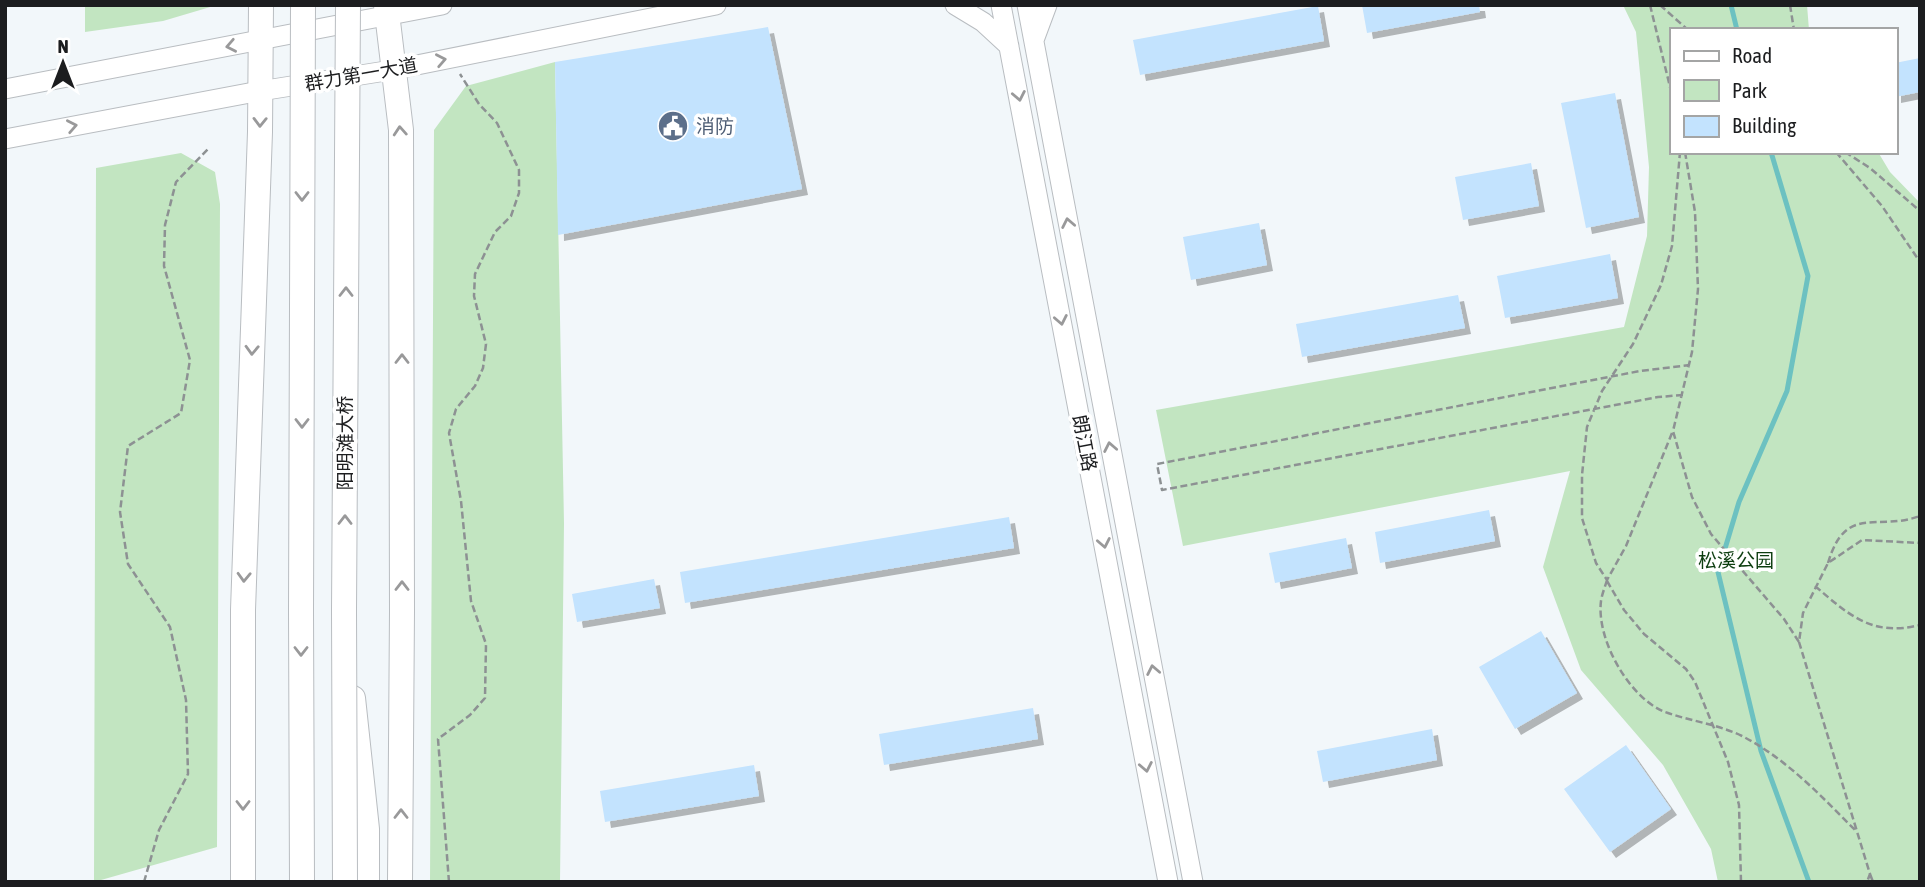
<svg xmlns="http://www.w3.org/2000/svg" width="1925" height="887" viewBox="0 0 1925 887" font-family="'Asap Condensed','Noto Sans SC',sans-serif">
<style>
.green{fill:#c2e5c1}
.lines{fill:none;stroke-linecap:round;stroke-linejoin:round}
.stream{stroke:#6cc1c1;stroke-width:5}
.building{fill:#c3e3fe;filter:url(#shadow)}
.secondary-casing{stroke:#b9bdc1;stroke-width:21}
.highway-casing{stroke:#b9bdc1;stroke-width:26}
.path{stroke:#8d9193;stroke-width:2.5;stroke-dasharray:7 3.5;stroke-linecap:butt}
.secondary{stroke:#fff;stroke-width:19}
.highway{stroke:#fff;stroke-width:24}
.highway-bridge-casing{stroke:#b9bdc1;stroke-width:26;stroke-linecap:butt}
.highway-bridge{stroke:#fff;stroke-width:24}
.oneway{stroke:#99999a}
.labels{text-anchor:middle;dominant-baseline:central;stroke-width:7;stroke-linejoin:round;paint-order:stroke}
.street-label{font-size:19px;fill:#1c1d1f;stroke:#fff}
.service-label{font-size:19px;fill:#4e5e75;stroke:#fff;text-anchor:start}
.park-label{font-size:19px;fill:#0d3e10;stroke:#fff}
</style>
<defs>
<filter id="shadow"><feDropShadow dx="6" dy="6" stdDeviation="0" flood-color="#0004"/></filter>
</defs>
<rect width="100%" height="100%" fill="#f2f7fa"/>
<path class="green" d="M85,5h132l-54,16 -78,11z
M1623,5h184l2,25h-138v122h207l12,20 30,31v679h-202l-7,-33 -48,-84 -82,-95 -38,-103 27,-96 -387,75 -27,-136 468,-83 23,-91 2,-69 -13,-135z
M555,62l9,461 -4,359h-130l4,-752 32,-44z
M181,153l34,19 5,32 -3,643 -123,35 2,-714z"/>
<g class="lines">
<path class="stream" d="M1731,5l6,25
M1771,152l37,124 -21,115 -48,111 -21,70 43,179 48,131"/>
</g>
<path class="building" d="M1362,5h117l1,7 -113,21z
M1318,6l6,35 -184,34 -7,-35z
M768,27l34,162 -244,46 -3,-173z
M1920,58v34l-25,5v-34z
M1615,93l24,124 -53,11 -25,-125z
M1531,163l8,43 -76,14 -8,-43z
M1259,223l8,42 -76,15 -8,-43z
M1610,254l8,44 -113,20 -8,-42z
M1458,295l7,33 -163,29 -6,-33z
M1489,510l6,31 -115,22 -5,-31z
M1009,517l5,31 -329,55 -5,-31z
M1346,538l6,30 -77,15 -6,-30z
M654,579l6,29 -83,14 -5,-28z
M1541,631l36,62 -62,36 -36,-62z
M1033,708l5,31 -154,26 -5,-31z
M1432,729l5,31 -114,22 -6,-31z
M1626,745l45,64 -61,43 -46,-63z
M754,765l5,31 -154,26 -5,-31z"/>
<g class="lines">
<g class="secondary-casing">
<path id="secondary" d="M955,5l28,17 26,24
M1001,5l167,877
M1027,5l166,877
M1034,40l13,-35
M5,89l437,-84
M5,139l255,-48 132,-21 324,-65"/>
</g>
<g class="highway-casing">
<path id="highway" d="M386,5l15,125 1,481 -2,271
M353,698l14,131v53
M243,882v-272l17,-478 1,-127"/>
</g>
<path class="path" d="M1650,5l21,86
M1660,5l28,25
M1790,5l4,25
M1685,152l10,60 3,77 -6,63 -19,79 19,66 19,37 73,85 15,23 4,-29 25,-50 34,-23 58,3
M1836,152l46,54 38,56
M1845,152l25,16 50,43
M1683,395l-25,2 -496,93 -5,-26 483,-93 50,-6
M1672,433l-46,113 -19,34 -11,-17 -14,-45v-43l5,-48 15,-36 31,-47 28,-59 11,-39 8,-94
M1828,563c18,-60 48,-31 92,-47
M1607,580c-2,7 -5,14 -6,21 -5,38 28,97 64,111 25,9 52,12 77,24 45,23 80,61 115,96
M1607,581l17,29 20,24 42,35 9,13 33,80 11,43 2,77
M1815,586c34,29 57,51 105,39
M1799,642l71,232 -3,8
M1870,874l3,8
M144,882l15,-52 29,-56 -2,-74 -16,-73 -42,-63 -8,-52 8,-66 53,-33 9,-53 -26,-94 1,-41 11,-43 33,-34
M449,882l-11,-143 32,-24 15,-17 1,-54 -15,-43 -10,-100 -12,-68 7,-24 19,-23 8,-18 3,-24 -12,-48 1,-22 20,-42 16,-16 8,-23v-23l-22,-47 -18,-19 -19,-30"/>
<use href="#secondary" class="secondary"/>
<use href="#highway" class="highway"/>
<g class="highway-bridge-casing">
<path id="highway-bridge" d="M302,882l-1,-271 2,-606
M345,882l-1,-271 4,-606"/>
</g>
<use href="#highway-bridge" class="highway-bridge"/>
</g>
<defs><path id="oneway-chevron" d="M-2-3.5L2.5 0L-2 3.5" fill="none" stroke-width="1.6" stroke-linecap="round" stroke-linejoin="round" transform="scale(1.75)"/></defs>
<g class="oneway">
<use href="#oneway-chevron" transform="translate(231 46) rotate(169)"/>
<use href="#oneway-chevron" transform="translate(441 60) rotate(-11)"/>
<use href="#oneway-chevron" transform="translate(1019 96) rotate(79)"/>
<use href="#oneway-chevron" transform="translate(260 122) rotate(91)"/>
<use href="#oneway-chevron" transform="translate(72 126) rotate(-11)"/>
<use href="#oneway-chevron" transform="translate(400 131) rotate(-94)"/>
<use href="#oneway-chevron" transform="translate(302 196) rotate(90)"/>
<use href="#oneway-chevron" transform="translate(1068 223) rotate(-101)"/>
<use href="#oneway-chevron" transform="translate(346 292) rotate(-90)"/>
<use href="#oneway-chevron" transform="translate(1061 320) rotate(79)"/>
<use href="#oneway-chevron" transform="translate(252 350) rotate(92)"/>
<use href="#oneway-chevron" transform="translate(402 359) rotate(-90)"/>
<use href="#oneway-chevron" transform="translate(302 423) rotate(90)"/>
<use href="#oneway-chevron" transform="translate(1110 447) rotate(-101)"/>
<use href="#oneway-chevron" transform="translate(345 520) rotate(-90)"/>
<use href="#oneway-chevron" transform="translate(1104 543) rotate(79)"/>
<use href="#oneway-chevron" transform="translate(244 577) rotate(92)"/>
<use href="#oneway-chevron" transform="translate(402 586) rotate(-90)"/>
<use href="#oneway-chevron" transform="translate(301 651) rotate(90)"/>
<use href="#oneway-chevron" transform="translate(1153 670) rotate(-101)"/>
<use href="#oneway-chevron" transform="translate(1146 767) rotate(79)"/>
<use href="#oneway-chevron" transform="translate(243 805) rotate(90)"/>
<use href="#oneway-chevron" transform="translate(401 814) rotate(-90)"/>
</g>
<defs>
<g id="civic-disc" transform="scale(1.575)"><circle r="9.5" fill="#5c6f8a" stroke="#fff"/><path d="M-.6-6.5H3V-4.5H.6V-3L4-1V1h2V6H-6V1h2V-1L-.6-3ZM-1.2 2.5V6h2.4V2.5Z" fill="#fff"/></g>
</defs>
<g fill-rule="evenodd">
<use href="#civic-disc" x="673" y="126"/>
</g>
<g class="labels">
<g class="street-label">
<text transform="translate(361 74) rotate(-10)">群力第一大道</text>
<text transform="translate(345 443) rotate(-90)">阳明滩大桥</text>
<text transform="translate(1085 443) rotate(79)">朗江路</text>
</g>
<g class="service-label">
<text x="696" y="126">消防</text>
</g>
<g class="park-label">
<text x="1736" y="560">松溪公园</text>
</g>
</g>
<rect width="1925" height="887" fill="none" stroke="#1c1d1f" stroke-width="14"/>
<rect x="1670" y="28" width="228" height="126" fill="#ffffff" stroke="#a4a5a5" stroke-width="2"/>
<rect x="1684" y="51" width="35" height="10" fill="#ffffff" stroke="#a4a5a5" stroke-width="2"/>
<text x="1732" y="63" font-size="21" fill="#1c1d1f">Road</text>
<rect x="1684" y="80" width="35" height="21" fill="#c2e5c1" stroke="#a4a5a5" stroke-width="2"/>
<text x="1732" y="98" font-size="21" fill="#1c1d1f">Park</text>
<rect x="1684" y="116" width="35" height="21" fill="#c3e3fe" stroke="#a4a5a5" stroke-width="2"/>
<text x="1732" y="133" font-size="21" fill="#1c1d1f">Building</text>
<g transform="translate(63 63)" stroke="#ffffff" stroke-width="5" paint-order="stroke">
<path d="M0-5L12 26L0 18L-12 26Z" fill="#1c1d1f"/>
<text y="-10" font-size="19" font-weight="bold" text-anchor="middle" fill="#1c1d1f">N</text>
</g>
</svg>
